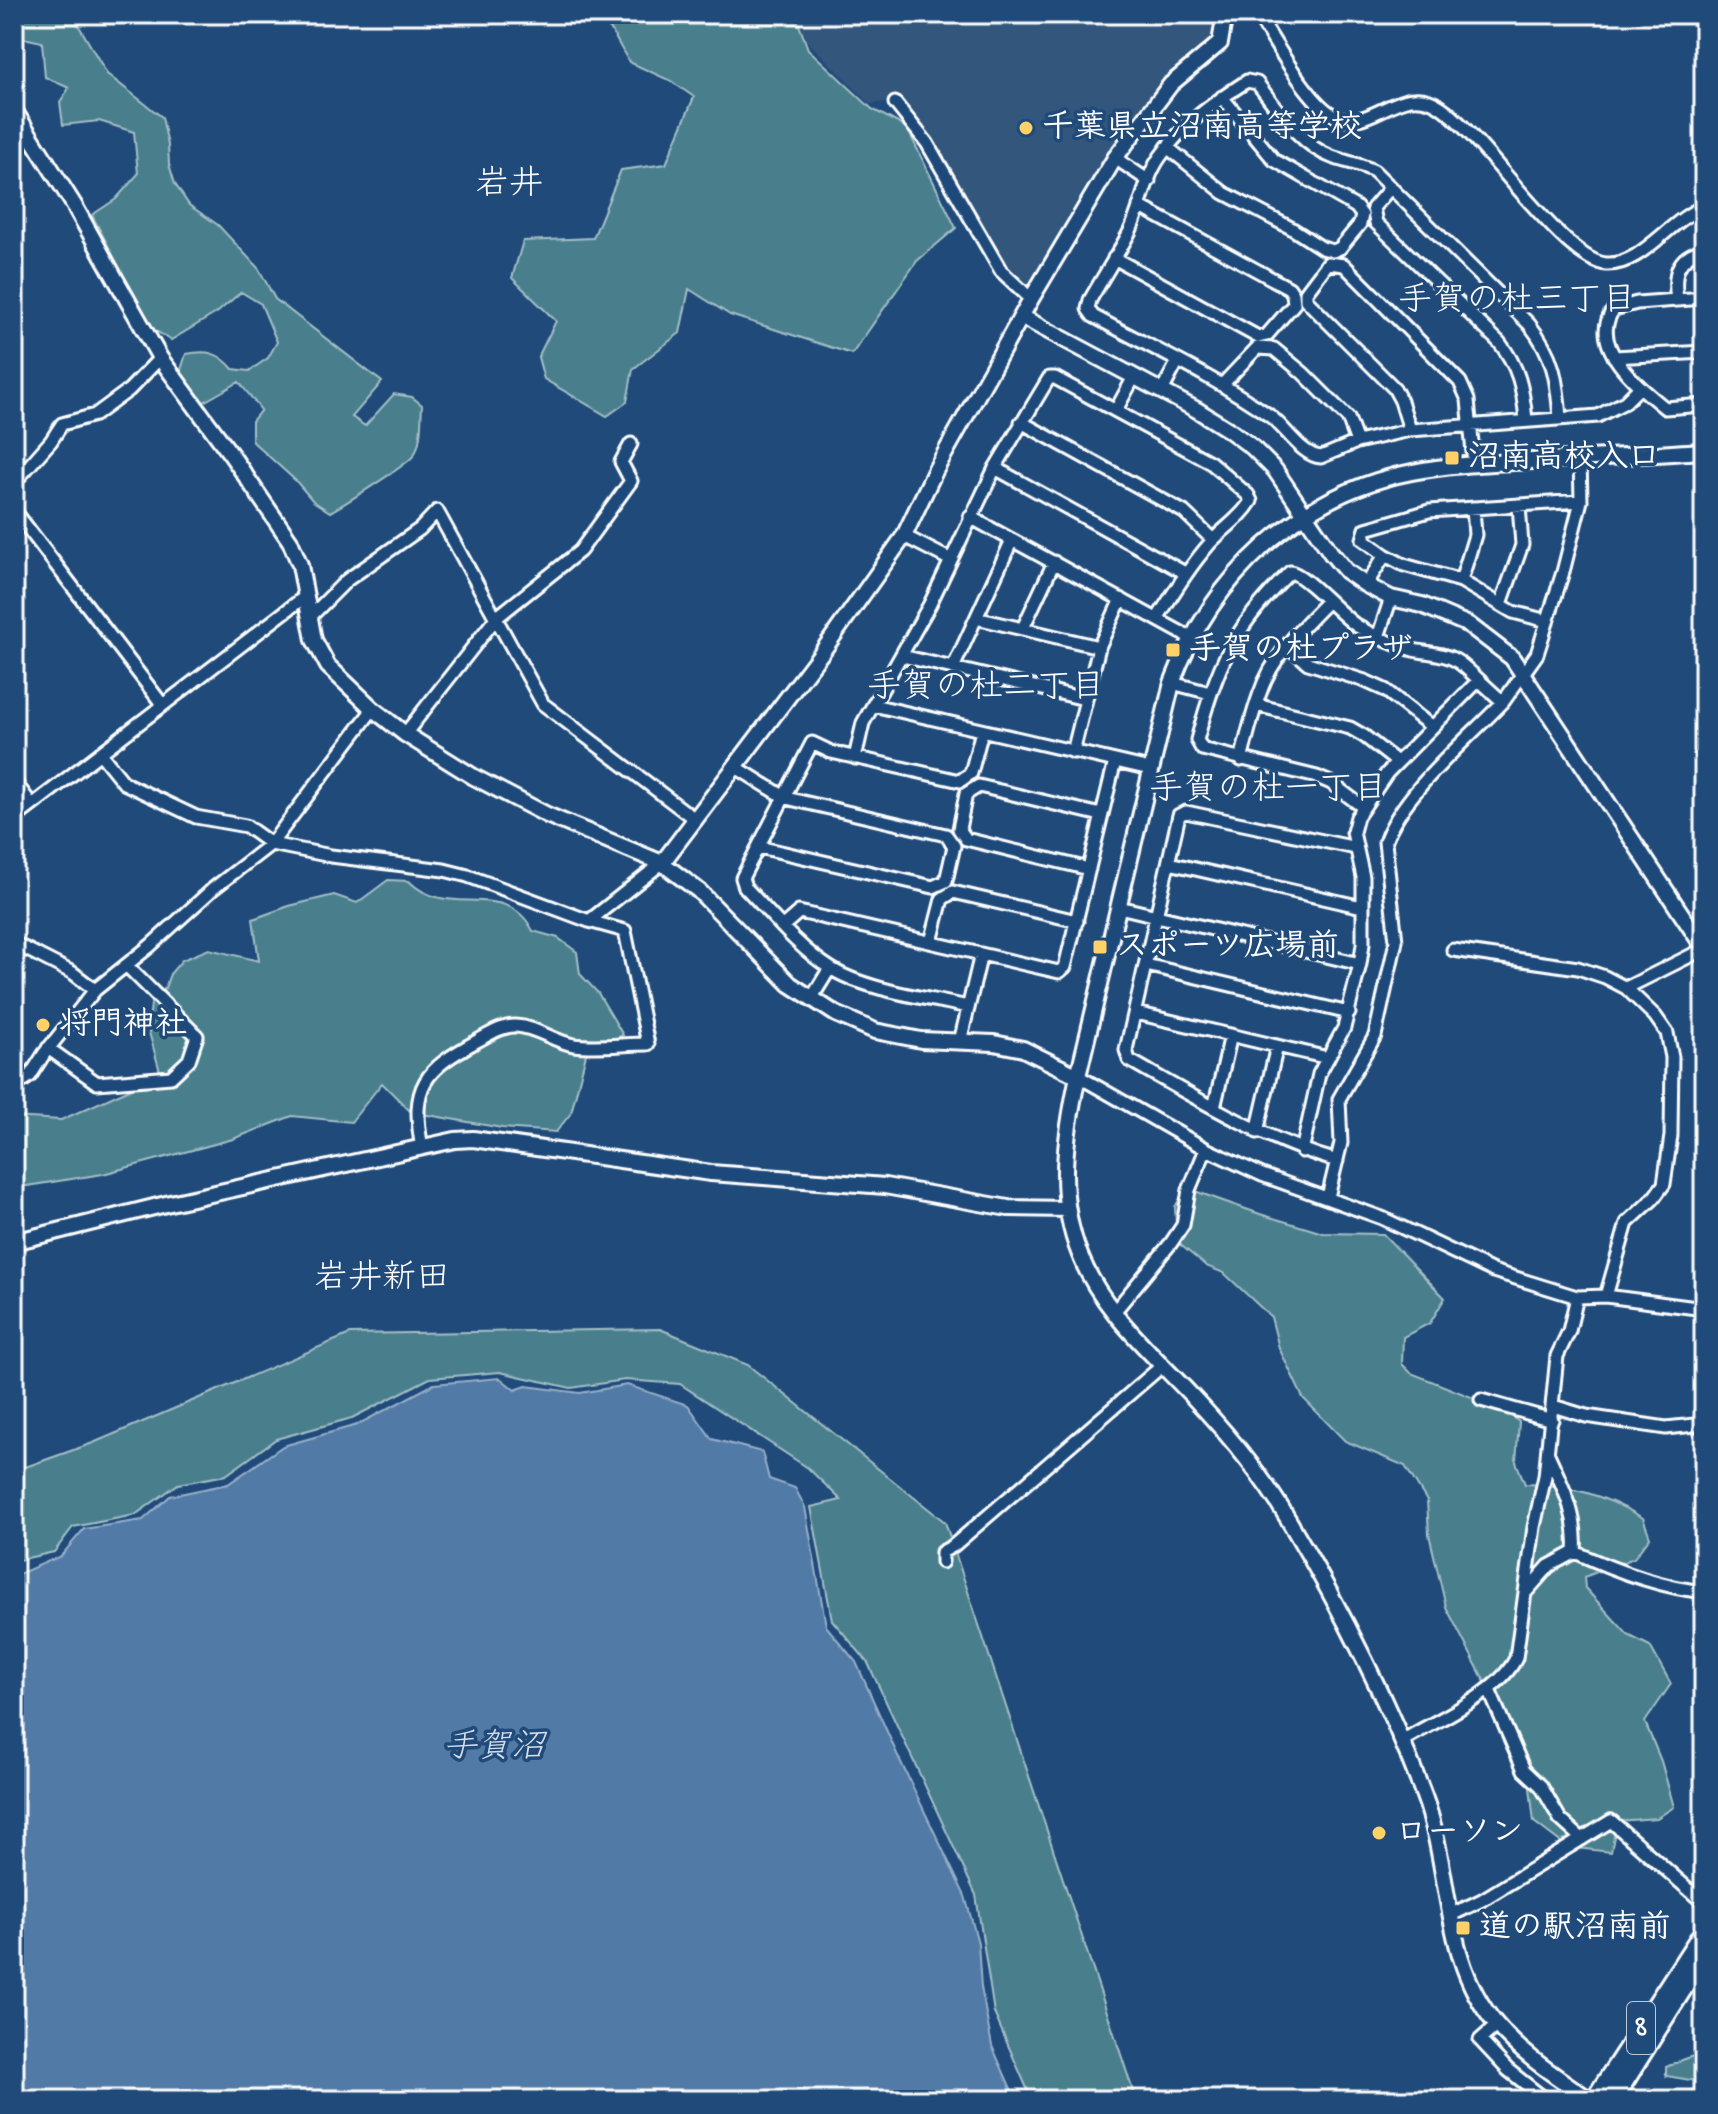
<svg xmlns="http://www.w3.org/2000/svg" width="1718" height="2114" viewBox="0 0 1718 2114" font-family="'Indie Flower','Klee One',sans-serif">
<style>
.built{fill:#33567c}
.green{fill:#4a7f8d;stroke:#a4bfc6;stroke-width:2}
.water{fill:#517aa6;stroke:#97afca;stroke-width:2}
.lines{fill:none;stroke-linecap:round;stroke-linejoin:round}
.minor-casing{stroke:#fff;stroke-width:17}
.tertiary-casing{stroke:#fff;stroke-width:20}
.primary-casing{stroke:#fff;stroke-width:24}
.minor{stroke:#1f4a7a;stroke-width:11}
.tertiary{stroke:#1f4a7a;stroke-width:14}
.primary{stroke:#1f4a7a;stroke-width:18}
.poi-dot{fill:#ffd166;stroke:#1f4a7a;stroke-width:3}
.labels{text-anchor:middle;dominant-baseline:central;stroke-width:7;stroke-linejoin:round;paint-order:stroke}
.shield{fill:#1f4a7a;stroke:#bcc9d7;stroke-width:2}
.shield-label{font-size:30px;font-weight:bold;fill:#fff}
.poi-label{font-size:32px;font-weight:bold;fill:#fff;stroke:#1f4a7a;text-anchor:start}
.neighbourhood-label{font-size:34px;fill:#fff;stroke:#1f4a7a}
.water-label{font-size:34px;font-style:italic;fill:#d4dee9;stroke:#1f4a7a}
</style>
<rect width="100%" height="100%" fill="#1f4a7a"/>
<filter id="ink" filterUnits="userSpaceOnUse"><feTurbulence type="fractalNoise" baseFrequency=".0125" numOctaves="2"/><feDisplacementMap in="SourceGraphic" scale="16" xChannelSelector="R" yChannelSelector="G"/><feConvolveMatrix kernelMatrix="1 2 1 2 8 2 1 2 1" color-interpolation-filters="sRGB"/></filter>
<g filter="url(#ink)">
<path class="built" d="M794,14h417l3,12 -2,14 -28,20 -20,20 -81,110 -54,95 -26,-25 -24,-38 -39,-72 -35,-49 -35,3 -70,-70z"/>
<path class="green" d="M14,14h58l35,60 55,43 6,28 1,19 6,20 14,21 29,20 41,44 16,30 107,83 -30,35 13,9 29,-32 18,3 10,8c-1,15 0,37 -8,50 -5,9 -73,51 -84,57l-17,-11 -17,-20 -44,-40v-20l9,-11 -22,-28 -37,21 -22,-30 6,-19c21,-4 33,-2 47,15l16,2 19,-13 9,-16 -16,-38 -20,-12 -23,20 -47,28 -20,-12 -59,-113 24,-16 22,-25 -4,-42 -35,-11 -36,4 -3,-23 9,-14 -24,-11 -3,-35 -28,-6z
M592,14h203l13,35 64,60 35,19 49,100 -39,33 -65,93 -122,-39 -41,-26 -9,44 -47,36 -6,33 -20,14 -63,-37 -6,-22 18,-36 -44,-43 11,-37 70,-3 28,-68 45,-6 28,-67 -23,-16 -42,-19 -18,-32z
M388,880l21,1c39,40 97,-4 124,50l25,7 19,14 3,22 18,19 25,42 -37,19 -15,59 -15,19 -54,-4 -91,-16 -29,-29 -31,39 -59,-6 -59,23 -130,35 -89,14v-71l47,3 100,-45 -13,-46 3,-25 14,-16 5,-14 12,-14 27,-11 50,12 -6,-42 36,-13 45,-11 23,8z
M1186,1188l74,26 63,19 60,1 62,64 -15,25 -27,14 -1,27 9,9 93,37 15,12 -3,40 9,22c45,1 80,11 118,34l7,19 -16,21 -50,19 1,11 43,47 22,11 21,38 -26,38 16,39 13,46 -17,11 -40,3 -6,31 -44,-5 -33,-25 -7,-59 -81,-156 -17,-73 -2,-33 -22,-35 -60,-25 -42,-43 -24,-50 -8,-31 -47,-44 -18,-7 -29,-24 -2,-35z
M660,1329l88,36 197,157 191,578h-104l-38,-87 -18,-118 -109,-234 -35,-41 -21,-113 30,-7 -33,-32 -128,-84 -55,-4 -54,8 -71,-16 -70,6 -78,40 -76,21 -50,36 -48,9 -43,31 -62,12 -19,25 -40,9v-90l79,-28 257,-109z
M1704,2052v24l-8,5 -30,-5v-10z"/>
<path class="water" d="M500,1378l15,12 11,-4 54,7 47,-8 61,20 24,34 50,13 7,27 26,9 10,19 21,119 30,36 41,92 68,142 13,47 3,44 11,59 24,54h-1002v-524l47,-20 23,-27 59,-9 27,-24 58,-12 55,-38 74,-21 77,-41z"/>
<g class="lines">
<g class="minor-casing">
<path id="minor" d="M1257,14c16,25 51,88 76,101 38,21 67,-37 108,-8 42,29 123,154 165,157 36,2 64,-45 98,-57
M895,103l32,40 74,128 30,28
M1167,147l57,46 67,35 31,20 11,3 7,-3 20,-24 2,-9 -6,-8 -82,-47 -52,-63
M1115,158l34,23
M1391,187l-18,21 3,15 123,119c20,25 24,47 27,78
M1114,258l144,79 9,-2 27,-31 -1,-10 -4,-6 -150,-82
M1704,298l-67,5 -23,6c-28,36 26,79 51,99l39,-3
M1677,299c-4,-24 -1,-43 27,-49
M1614,357l90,-5
M1222,385l35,-37 17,1 29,24 45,45 9,24
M1162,391l16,-30
M1116,410l18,-33
M1560,418c-3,-38 -6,-63 -31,-94l-155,-153c-14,-7 -28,-9 -42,-14 -33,-12 -54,-48 -75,-74l-10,-2c-34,22 -64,43 -87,76 -15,21 -19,51 -30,74 -12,23 -27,46 -40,69l-2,9 5,7c59,32 122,61 177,100 16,12 32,40 51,41l36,-15 53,-12 188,-14 27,-14 14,-14
M1021,422l163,90 29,28
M1410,430l-9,-29 -7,-13 -88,-88v-8l22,-29 16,2 116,117 8,18 6,64
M995,468l190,105
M14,483l37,-42 11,-17 33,-9 34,-25 31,-32
M14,510l148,194
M970,517l221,121
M904,536l47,24
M1461,581l14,-46 -2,-27
M1366,585l19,-30
M1501,604l21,-59 -3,-40
M311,616l36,-36 73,-51 17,-18 106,193 153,116
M976,618l123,29
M1547,621l-34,-9 -52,-31 -57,-16 -19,-10 -22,-16 3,-10 63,-18 152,-10
M1023,628l31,-66
M1378,637l13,-39
M1287,645l21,18 57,18 20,9 47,37
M902,656l183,43
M953,668l59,-128
M1172,683l38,10
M873,705l277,64
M1256,705l94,23 14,8 33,26
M405,734l91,-116 84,-67 51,-70 -10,-19 10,-18
M1073,752l26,-105 22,-48
M100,753l24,30 72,34 50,9 25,18 60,12 113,14 24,6 121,45
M855,758l8,-35 67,-119 65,-136 54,-90h6l155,84 38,33 3,6c-10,17 -27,27 -40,41 -21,24 -37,50 -54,77
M1241,760c6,-23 11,-46 19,-67 12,-36 41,-65 67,-91
M736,767l50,31 160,37 8,11 -8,35 -13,6 -174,-40
M14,781l18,24
M1363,807l-32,-24 -14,-6 -115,-28 -5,-9c21,-77 36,-112 93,-168 15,2 49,42 67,54 17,10 37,19 56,24 14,3 30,3 42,10 9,5 16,13 24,20
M14,819l293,-224
M1169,863l193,44
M1089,869l-123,-30 -7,-10 7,-35 13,-8 122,29
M1119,907l241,57
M783,926l16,-14 260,60 6,-5 50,-206
M931,942l11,-43 11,-7 124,29
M14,943l59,30 22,17
M1453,950l125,18 27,9 21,11 29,28 12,17 5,24 -1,79 -7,48 -11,15 -26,24 -21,73
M1146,965l203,48
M1626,988l78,-39
M811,999l19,-31
M968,1007c-40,-9 -104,-17 -138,-39 -32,-20 -59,-54 -85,-81l-3,-9 70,-135 19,9 129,29 11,-8 11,-42
M1136,1013l192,45
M960,1042l21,-88
M48,1048l49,35 74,-6 18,-17 8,-24 -71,-71
M1078,1076l128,73 56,26 120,43 111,53 84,26 29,-1 98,13
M14,1087l16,-11 14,-22 51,-64 55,-44 64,-58 57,-44 102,-135
M1214,1108l17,-73
M1257,1132l20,-86
M422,1148c-12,-62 2,-78 55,-107 11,-6 26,-16 39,-15 21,1 38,16 58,19 24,3 50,-1 74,-1l-23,-113 -36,-10 73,-58
M1302,1151l17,-77 25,-46 16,-64 3,-20v-67l-10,-45 4,-15 30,-44 92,-93 24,22 34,-48 26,-82 18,-71 -1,-42
M1337,1161c-75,-22 -141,-63 -208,-101l-3,-10 53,-235 7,-3 170,36
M1328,1197l13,-54 -2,-44 36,-63 21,-95 -11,-99c17,-49 82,-102 118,-140
M1114,1312l57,-69 12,-18 6,-35 17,-41
M1481,1400l71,20
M1553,1406l33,10 80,12 38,-4
M1575,1552c41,19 84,35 129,40
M942,1562v-10l11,-6 210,-181
M1527,1591l22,-25 26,-14c3,-37 -12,-65 -27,-98
M1489,1690l35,80 17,16 19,33 22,20
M1402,1741c34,-21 97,-47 114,-83l18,-131 11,-51 12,-120 12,-25 8,-34
M1451,1915l31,-15 129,-79 93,82
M1497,2025l-17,15 28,30 38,30"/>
</g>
<g class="tertiary-casing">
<path id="tertiary" d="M14,110l60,95 86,153 72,98 58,85 10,24 14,75 14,26 45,43 32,25 69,43 73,38 115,48 37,28 91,93 46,30 39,17 46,9 73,3 29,6 55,27
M1022,317l175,93 32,20 23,17 23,23 56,83 15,18 20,14 25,13 31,7 47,20 43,33 192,290
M662,863l160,-211 82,-116 31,-65 96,-172 84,-141 56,-74 49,-41 3,-18 -2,-11
M14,1242l156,-39 285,-63 18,-1 238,34 174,13 123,22 60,1
M1590,2100c-33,-23 -68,-45 -94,-76 -54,-63 -44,-153 -72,-228 -36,-96 -84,-189 -136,-277 -26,-44 -61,-86 -96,-123 -41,-44 -90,-85 -112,-141 -24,-60 -15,-118 -2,-179l94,-393c40,-107 126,-189 240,-211 46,-9 93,-9 140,-12 51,-2 101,-6 152,-9"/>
</g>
<g class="primary-casing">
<path id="primary" d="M1595,2100l109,-168
M1612,2100l92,-146"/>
</g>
<use href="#minor" class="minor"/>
<use href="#tertiary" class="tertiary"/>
<use href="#primary" class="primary"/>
</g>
</g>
<g class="poi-dot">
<circle cx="1026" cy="128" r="8"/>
<rect x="1444" y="450" width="16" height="16" rx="4"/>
<rect x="1165" y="642" width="16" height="16" rx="4"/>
<rect x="1092" y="939" width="16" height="16" rx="4"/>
<circle cx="43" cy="1025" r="8"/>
<circle cx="1379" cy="1833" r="8"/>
<rect x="1455" y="1920" width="16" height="16" rx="4"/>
</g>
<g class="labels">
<rect class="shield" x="1627" y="2002" width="28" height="52" rx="6"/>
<g class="shield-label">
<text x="1641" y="2028">8</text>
</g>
<g class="poi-label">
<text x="1042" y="128">千葉県立沼南高等学校</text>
<text x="1468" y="458">沼南高校入口</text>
<text x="1189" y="650">手賀の杜プラザ</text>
<text x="1116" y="947">スポーツ広場前</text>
<text x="59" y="1025">将門神社</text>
<text x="1395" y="1833">ローソン</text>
<text x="1479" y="1928">道の駅沼南前</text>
</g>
<g class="neighbourhood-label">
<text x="509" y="185">岩井</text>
<text x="1517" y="301">手賀の杜三丁目</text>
<text x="986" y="688">手賀の杜二丁目</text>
<text x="1268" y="790">手賀の杜一丁目</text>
<text x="382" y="1279">岩井新田</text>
</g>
<g class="water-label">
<text x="494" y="1748">手賀沼</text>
</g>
</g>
<rect width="1718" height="2114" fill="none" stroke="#1f4a7a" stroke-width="48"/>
<rect x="24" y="24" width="1670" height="2066" fill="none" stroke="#fff" stroke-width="3" filter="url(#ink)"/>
</svg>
